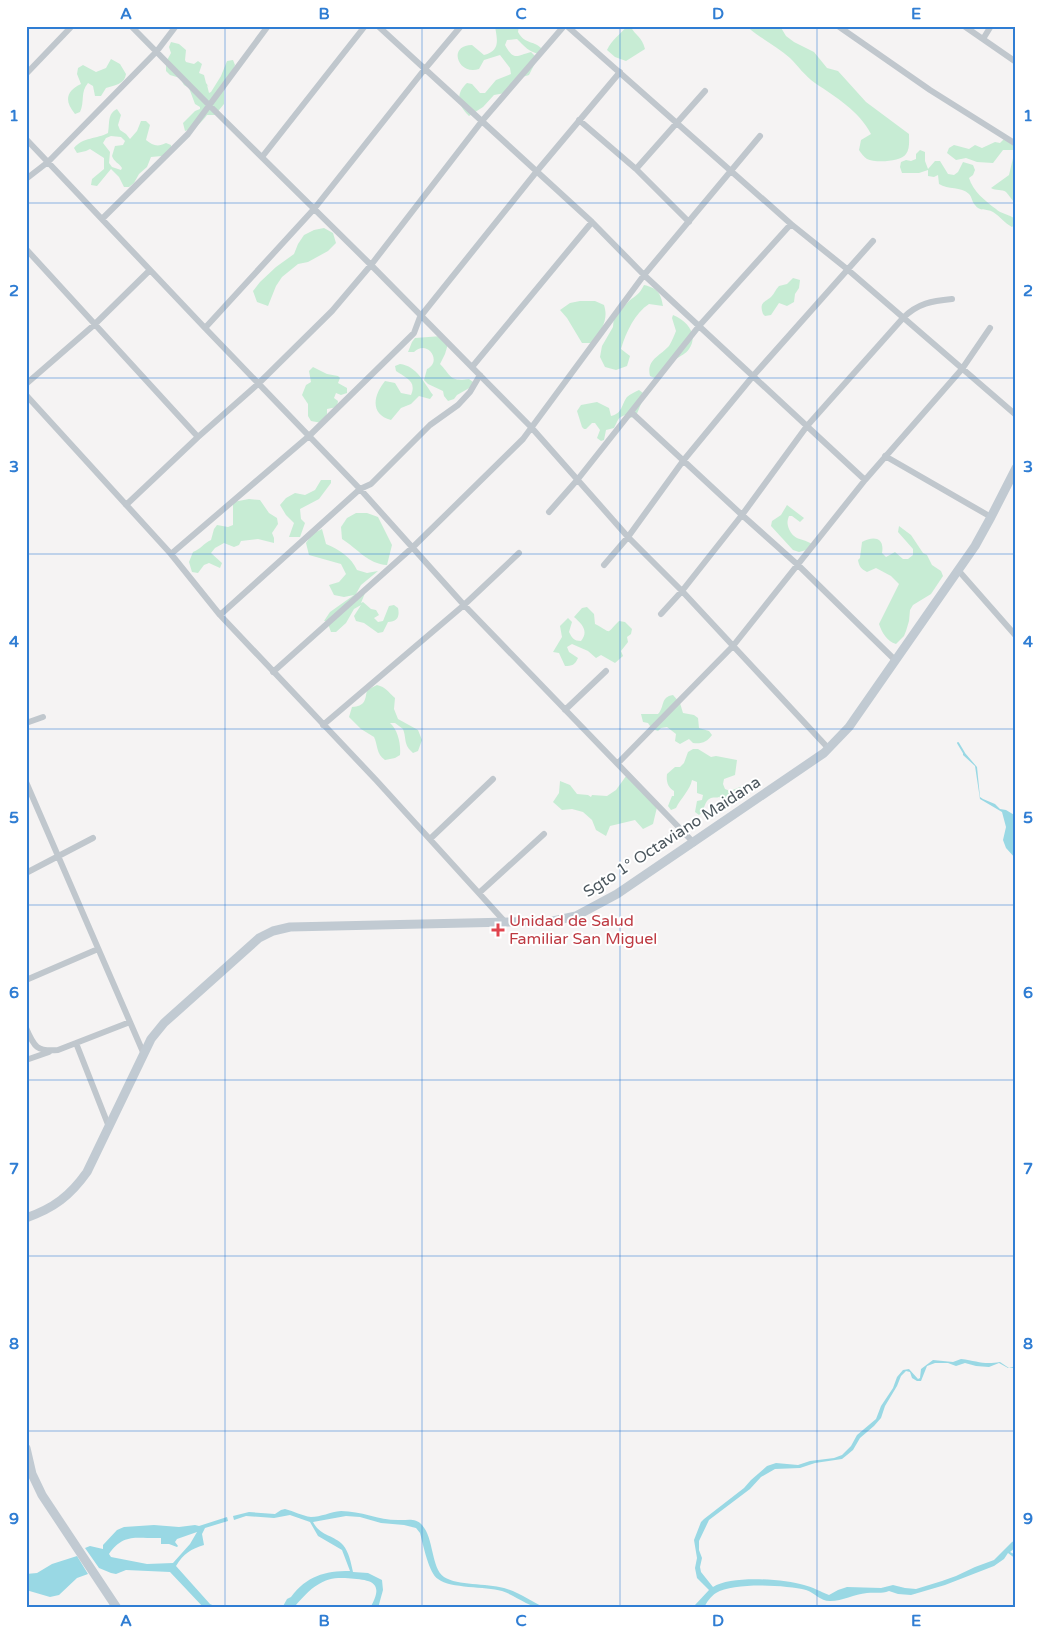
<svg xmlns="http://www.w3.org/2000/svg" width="1042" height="1634" viewBox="0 0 1042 1634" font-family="'Varela Round',sans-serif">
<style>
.green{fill:#c7ecd4;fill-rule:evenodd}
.water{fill:#99d8e4;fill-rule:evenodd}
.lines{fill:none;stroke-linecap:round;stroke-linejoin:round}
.stream{stroke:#99d8e4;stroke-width:2}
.street{stroke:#c0c7cd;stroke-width:6}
.secondary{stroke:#c1cad2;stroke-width:9}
.grid{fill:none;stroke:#2f7dd3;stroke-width:1;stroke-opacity:0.55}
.health-dot{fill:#e0444e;stroke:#fff;stroke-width:2}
.labels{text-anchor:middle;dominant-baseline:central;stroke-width:4;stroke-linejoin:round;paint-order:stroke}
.street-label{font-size:16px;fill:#4c575e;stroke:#fff}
.health-label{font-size:16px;fill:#be3a42;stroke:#fff;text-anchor:start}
.neatline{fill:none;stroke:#2f7dd3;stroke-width:2}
.grid-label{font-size:16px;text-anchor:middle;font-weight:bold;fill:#2f7dd3}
</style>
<rect width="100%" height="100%" fill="#f5f3f3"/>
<path class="green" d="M495,26h24l-1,6c7,13 17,8 25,18l-4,4c-10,-2 -15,-8 -22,-15l-10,1 -2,5c9,16 11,11 26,7l4,4 1,5 -7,14 -10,3 -14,15 -11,2 -11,12 -14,9c-11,-11 -14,-22 -2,-33l5,1 8,9h5l11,-13 15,-6 -1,-6 -10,-13 -16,5 -5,9c-21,7 -32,-24 -7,-24l12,10c17,-5 13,-15 11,-29z
M627,26h3c6,10 12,11 15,23l-19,12 -11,-4 -8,-7c5,-11 13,-15 20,-24z
M746,26h34l6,10 8,6 20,10 13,16 11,3 28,31 43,32c0,6 1,15 -3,20 -5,8 -31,9 -39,5 -3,-2 -6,-6 -8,-9l2,-10 10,-6c-12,-23 -35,-37 -56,-51 -10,-7 -17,-17 -25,-25 -14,-12 -30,-20 -44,-32z
M171,42l8,2 7,6 -1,10 1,2 8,2 4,-3 4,3 -3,9 5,2 2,8 3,4 -2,-2 2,8 2,-1 10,-16 6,-15 6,-1 2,5 -11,26v13l-9,11h-8c-6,8 -12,14 -22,16l-2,-8 12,-12 5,-2v-2l-5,-3 -6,-16 -5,-3 -4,-7 -10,-3 -4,-4v-9l5,-9 -2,-6z
M111,59l9,5 6,10c-1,10 -11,11 -20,14l-5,8h-6l-2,-10 -5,-3c-8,9 -3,19 -8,29l-5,2c-11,-13 -9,-23 6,-30l-4,-10 1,-6 5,-3 13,7 10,-4z
M117,109l4,6 -3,10 2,5 6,4 4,5 7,-8 4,-10h5l4,4 -4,15c7,6 12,7 20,3l5,2v6l-9,5 -11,1 -4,10 -8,7 -5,9 -5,4h-5l-5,-10 -8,-8 -14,17 -6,-1 1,-6 12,-10v-11l-14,-9 -4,2 -9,2 -3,-5c9,-11 23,-9 34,-15 2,-10 -1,-19 9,-24zM111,136l10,1 4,4 -2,4 -8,1 -3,10c2,6 7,7 10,12l-1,2 -9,-3 -3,-4 1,-11 -7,-9 3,-5z
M1004,139l9,6v5h-10l-10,13 -16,-1 -11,-4 -10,2 -9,-7 2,-5 5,-3 15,4 6,-4 7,3 13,-6 5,1z
M920,150l5,2v9l3,8 7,-8h5l8,13 6,1 4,-3 5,-10 10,3 2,5 -2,5 -4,3c4,13 16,23 27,31 5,5 13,5 19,10l1,5 -4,3c-8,-4 -12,-11 -19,-15 -7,-4 -13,0 -18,-7 -3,-3 -3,-8 -6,-11 -8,-8 -21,-4 -30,-10l-1,-9 -4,2 -6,-1v-6l-9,3h-17l-2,-6 1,-5 5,-2 5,1 5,-2v-5z
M1014,154h2v27l-2,3 2,2v15l-2,1c-3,-3 -5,-7 -8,-10 -4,-3 -10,-1 -15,-4l18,-13z
M324,228l9,5 3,10 -8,8 -20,11 -10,2 -16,13 -6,9 -8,20 -11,-4 -4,-11 7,-9 16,-15 18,-13 4,-10 6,-9 10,-5z
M793,278l7,2 -1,8 -4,6 -1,8 -7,4 -8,-3 -8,12 -6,1 -2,-2c-4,-12 1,-11 8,-17 3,-3 5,-8 8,-11l8,-2z
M644,285c13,3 17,8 19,21l-14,-2c-14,9 -23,28 -28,45l9,7 -3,10 -11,4 -11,-3 -5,-10 2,-11 11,-19 1,-11c8,-5 9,-9 15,-15 7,-6 10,-6 15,-16z
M580,301h15l9,4c5,15 -3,25 -11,38h-11l-15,-25 -7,-8 10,-7z
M673,315c14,6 26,19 16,34 -3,5 -9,7 -13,10 -8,5 -14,13 -21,19l-5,-2c-4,-16 10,-20 19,-30 3,-5 5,-10 7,-15l-4,-13z
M442,336l6,8 -3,10 -5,10c11,11 9,18 29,15l4,3 -2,5 -14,8 -3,4 -6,2 -4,-5 -1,-5 -15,-7 -4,-4 3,-11c16,-8 0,-30 -13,-17h-6l4,-10 3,-4z
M400,364c17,2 24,19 33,31l-3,4 -11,-3 -8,8 -10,4 -10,12c-21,-6 -18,-24 -6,-39l10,2 6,10 10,2c6,-14 -5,-17 -15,-24l-1,-5z
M313,367l14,7 11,2 2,2 -2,5 9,5v5l-6,2 -5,-2 -2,5 4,3 -1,6 -10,2v5l-5,9 -11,-2 -3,-5v-12l-6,-9 4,-10 5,-3 -2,-11z
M639,390l4,3v6l-7,17 -6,2 -5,-3c-8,3 -7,6 -11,13l-8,2 -2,10 -3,1 -4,-3 3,-8 -5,-7h-3l-6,6h-2l-2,-2 -5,-16 4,-6 16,-3 12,6 2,8c12,-3 10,-11 16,-19 3,-3 8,-5 12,-7z
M321,480h10v3l-12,16 -19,10 1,10 4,4 -5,14h-11l5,-14 -8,-8 -6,-10 6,-7 9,-5 10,2 10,-5z
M249,499l11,1 9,13 8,5 1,6 -6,9 2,5v5l-16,-4 -17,2 -2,4 -5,2 -10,-4 -9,5 -4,5 11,10 -2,5 -11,-5 -5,2 -6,8 -6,-1 -3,-10 4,-10c8,-3 11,-9 18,-12l3,-11 3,-4 11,2 5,-2v-23z
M787,505l17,13 -4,4 -8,-6h-3c-2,5 -2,8 0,13 5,12 14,9 23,15l-2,5 -11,3 -6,-2 -22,-24 1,-5 9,-6z
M356,513h11l11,4 14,28 -5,20c-19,-1 -29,-16 -45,-26l-1,-12 6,-9z
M899,526l12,9 12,18 4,2 5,10 9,6 2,5 -12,18 -18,11 -3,5 -1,11 -3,10 -2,5 -8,8c-9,-3 -14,-11 -17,-20l20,-40 -8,-8 -15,-8 -9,4c-6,-3 -8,-6 -9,-12l2,-2 2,-16c11,-6 23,-5 20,11l4,4 9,-5 8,7h5l5,-4v-6l-15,-17z
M322,529l4,15c14,6 25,13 31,26l10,3 11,-2 -17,14 -5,9 9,-1 -4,10 2,-1 8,7 5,1 3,5 -5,3 4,4 5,-1 6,-15 5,-1 4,3c2,9 -1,14 -10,14l-5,10 -5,1 -14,-10 -8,-2 -2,-5 7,-11 -7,4 -8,14 -10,9h-5l-4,-11h-3l6,-9 24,-17 -10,2 -10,-2 -5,-10 10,-3 7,-8 -5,-10 -32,-9 -3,-12 6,-9z
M587,607l7,7 1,10c18,9 10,11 24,-3l6,1 7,7 -1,5 -4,3 1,5 -7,9 2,5 -8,7 -14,-8 -5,3 -8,-7 -16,-7 -5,3 2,5 9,6c-3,7 -6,8 -13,8l-6,-13 -6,-1 9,-15 -2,-11 8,-8 4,4 -3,10c3,6 5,9 12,9 8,-10 1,-17 -7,-24l8,-9z
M377,685c9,2 11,7 18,13l-1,11 4,10 20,11 4,10 -4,11 -5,2c-10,-9 -6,-13 -10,-24l-8,-6h-5c8,7 11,21 10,32l-5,3 -10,2c-9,-6 -7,-15 -11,-23l-13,-8 -12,-12 3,-10c13,-1 13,-6 15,-17z
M673,695l7,8 3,10 11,2 4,3 1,10 10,3 3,4c-5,7 -10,9 -19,8l-4,-4 -9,5 -5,-3 1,-7 -9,-7 -6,1 -3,3 -6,-2 -4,-6 -5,-1 -2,-8h17c7,-7 2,-17 15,-19z
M693,749h5l13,8 5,-1 21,4 -2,15 -11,4 -1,5 2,5 5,2 10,-4 5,3 -6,9 -10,5 -10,-7c-2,1 -5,0 -8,1 -7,2 -6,13 -12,17l-4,-3 2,-11 5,-1 1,-5 -6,-2v-11l-5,-2c-2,10 -11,18 -16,28l-5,2 -3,-4 4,-10h2v-5c-6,-4 -8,-9 -7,-17l8,-7h5l4,-4 4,-11z
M629,772l29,31 -5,21 -10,5 -8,-9 -25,6 -4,10 -10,-6 -4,-10 -9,-8 -11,-3 -10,1 -9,-8 6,-9 1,-12 10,4 7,9 11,1 3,2 1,-2 15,1 9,-6z"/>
<path class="water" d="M963,753h2l12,14 3,30 3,2 12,5 5,5 6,1 10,6v43l-10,-11 -3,-8 3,-13 -4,-15 -22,-13 -5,-33 -12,-11z
M961,1359c16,2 23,6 39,3l9,6 7,-2v2h-8l-9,-5 -10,4 -13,-1 -11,-3 -9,3 -8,-3h-13l-8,3 -6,15h-4l-5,-3 -2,-6 -4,-1 -5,5 -4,10 -12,20 -4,12 -7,8 -14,12 -7,12 -6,5 -5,4 -27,4 -15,5 -25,1 -14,8 -11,12 -41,31 -10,21v9l3,8 -2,9 1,5 12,15c18,-12 70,-8 91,-2 9,2 17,7 25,10l9,-5 9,-3 34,1 12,-3 12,3 11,1 26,-8 14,-5 19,-9 19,-7 18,-18 4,-2v7l-6,5 6,3v4l-8,-6 -4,6 -10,7 -49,19 -34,10 -13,-1 -9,-3c-8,3 -13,1 -22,2 -13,1 -24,8 -37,8 -10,0 -15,-8 -24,-11 -20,-5 -72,-8 -90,3 -5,3 -10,10 -12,15h-28h14l5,-3 14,-15 -12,-12 -2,-10 2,-10 -3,-18 7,-18 3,-3 40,-31 7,-8 16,-14 9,-3 22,2 12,-4 24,-3 8,-3 9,-9 6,-11 19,-16 5,-13 12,-18 4,-11 6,-7 6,-1 9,10 2,-1 1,-9 12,-9 20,2z
M285,1509c9,2 17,7 26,8 10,0 19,-5 30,-6 21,0 39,10 60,9 8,0 15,-2 21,5 12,13 9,43 22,52 14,9 42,6 60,11 15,4 27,13 41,20 -16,0 -28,-12 -43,-17 -17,-5 -51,-2 -64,-12 -9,-5 -15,-35 -18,-46l-4,-5 -12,-3 -23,-2 -21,-6 -14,-1 -33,6c7,14 21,13 30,23 6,7 8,18 10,27l15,1 14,7 1,10 -5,18h-8c17,-29 -3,-28 -25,-30 -10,0 -16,0 -26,6 -10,5 -18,16 -26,24h-11l5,-9 4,-2c16,-21 33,-26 59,-26l-8,-21 -24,-14 -8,-14 -20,-7 -16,3 -28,-2 -12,4 -1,-4 16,-4 26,2 6,-4z
M227,1517l1,4 -23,7 -3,6 2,11c-13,4 -20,8 -28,21l34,38 9,4h-15l-34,-36 -44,-2 -10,4 -5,-1 -12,-5 -14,-20 5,-2 13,3v-4l14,-15 7,-3 30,-2 25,2 16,-2 4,1zM197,1532l-7,12 -17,19 -26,1 -36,-7 -2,-3c15,-22 29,-15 52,-16v6h8l8,3 1,-1 -3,-4 2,-3z
M77,1556l11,18 -11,4 -18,17 -9,2 -24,-7v-16l11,-1 15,-9z"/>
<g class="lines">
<path class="stream" d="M958,743l6,10"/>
<path class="street" d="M131,26l79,80 161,159 160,162 97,110 54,54 147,158
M378,26l214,196 52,53 221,205
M567,26l224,198 56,45 169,146
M838,26l92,64 86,54
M964,26l52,36
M983,39l8,-13
M26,74l46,-48
M579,120l57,49 53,53
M26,139l179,189 155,161 104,116 230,238
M262,157l103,-131
M636,169l69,-78
M26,179l22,-17 109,-111 19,-25
M102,219l86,-85 80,-108
M26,249l172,188
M205,328l109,-119 110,-139 37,-44
M472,367l120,-145
M26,384l68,-59 56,-55
M26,395l145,159 49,61 156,165 130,143
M631,412l111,103 56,50 97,95
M885,456l106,61
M126,505l72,-68 61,-54 73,-72 39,-46 111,-144 82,-95
M549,512l29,-33 121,-153 92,-102
M171,554l138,-118 105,-103 6,-16 117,-146 83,-99
M604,565l24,-28 55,-76 70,-85 120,-135
M958,570l58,66
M661,614l21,-23 60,-76 65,-89 96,-108c15,-15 29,-17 49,-19
M220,615l140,-126 11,-5 59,-59 28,-20 12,-13 10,-17
M273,672l140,-125 110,-108 121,-164 116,-139
M565,710l41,-39
M26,723l17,-6
M323,725l141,-120 55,-52
M618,763l115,-117 132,-166 97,-111 28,-41
M26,782l117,270
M430,839l63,-60
M26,873l67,-35
M479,893l65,-59
M26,980l72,-31
M26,1028c8,19 11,24 32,22l72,-28
M76,1043l33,84
M26,1060l23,-8"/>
<path class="secondary" d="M26,1218c28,-10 44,-22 61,-46l64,-133 13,-16 95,-85 14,-7 17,-4 263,-6 23,-5 41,-22 207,-141 25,-26 126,-181 16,-29 25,-49
M26,1448l6,26 10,21 75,113"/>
</g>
<path class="grid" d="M225,26v1582M422,26v1582M620,26v1582M817,26v1582M26,203h990M26,378h990M26,554h990M26,729h990M26,905h990M26,1080h990M26,1256h990M26,1431h990"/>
<path class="health-dot" d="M495.5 922.5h5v5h5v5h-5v5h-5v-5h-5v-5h5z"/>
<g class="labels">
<g class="street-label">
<text transform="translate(672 837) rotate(-33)">Sgto 1° Octaviano Maidana</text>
</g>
<g class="health-label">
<text x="509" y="921">Unidad de Salud<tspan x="509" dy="18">Familiar San Miguel</tspan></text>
</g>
</g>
<rect width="1042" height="1634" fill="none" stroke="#ffffff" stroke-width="55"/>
<rect x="28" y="28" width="986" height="1578" class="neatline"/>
<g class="grid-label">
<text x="126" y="19">A</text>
<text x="324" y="19">B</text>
<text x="521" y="19">C</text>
<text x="718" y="19">D</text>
<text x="916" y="19">E</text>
<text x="14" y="121">1</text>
<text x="1028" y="121">1</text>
<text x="14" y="296">2</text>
<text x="1028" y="296">2</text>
<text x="14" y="472">3</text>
<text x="1028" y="472">3</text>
<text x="14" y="647">4</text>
<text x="1028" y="647">4</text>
<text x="14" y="823">5</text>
<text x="1028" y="823">5</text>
<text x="14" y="998">6</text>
<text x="1028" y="998">6</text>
<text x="14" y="1174">7</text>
<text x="1028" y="1174">7</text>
<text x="14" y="1349">8</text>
<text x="1028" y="1349">8</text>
<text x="14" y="1524">9</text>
<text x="1028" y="1524">9</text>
<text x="126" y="1626">A</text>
<text x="324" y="1626">B</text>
<text x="521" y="1626">C</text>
<text x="718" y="1626">D</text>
<text x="916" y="1626">E</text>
</g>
</svg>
